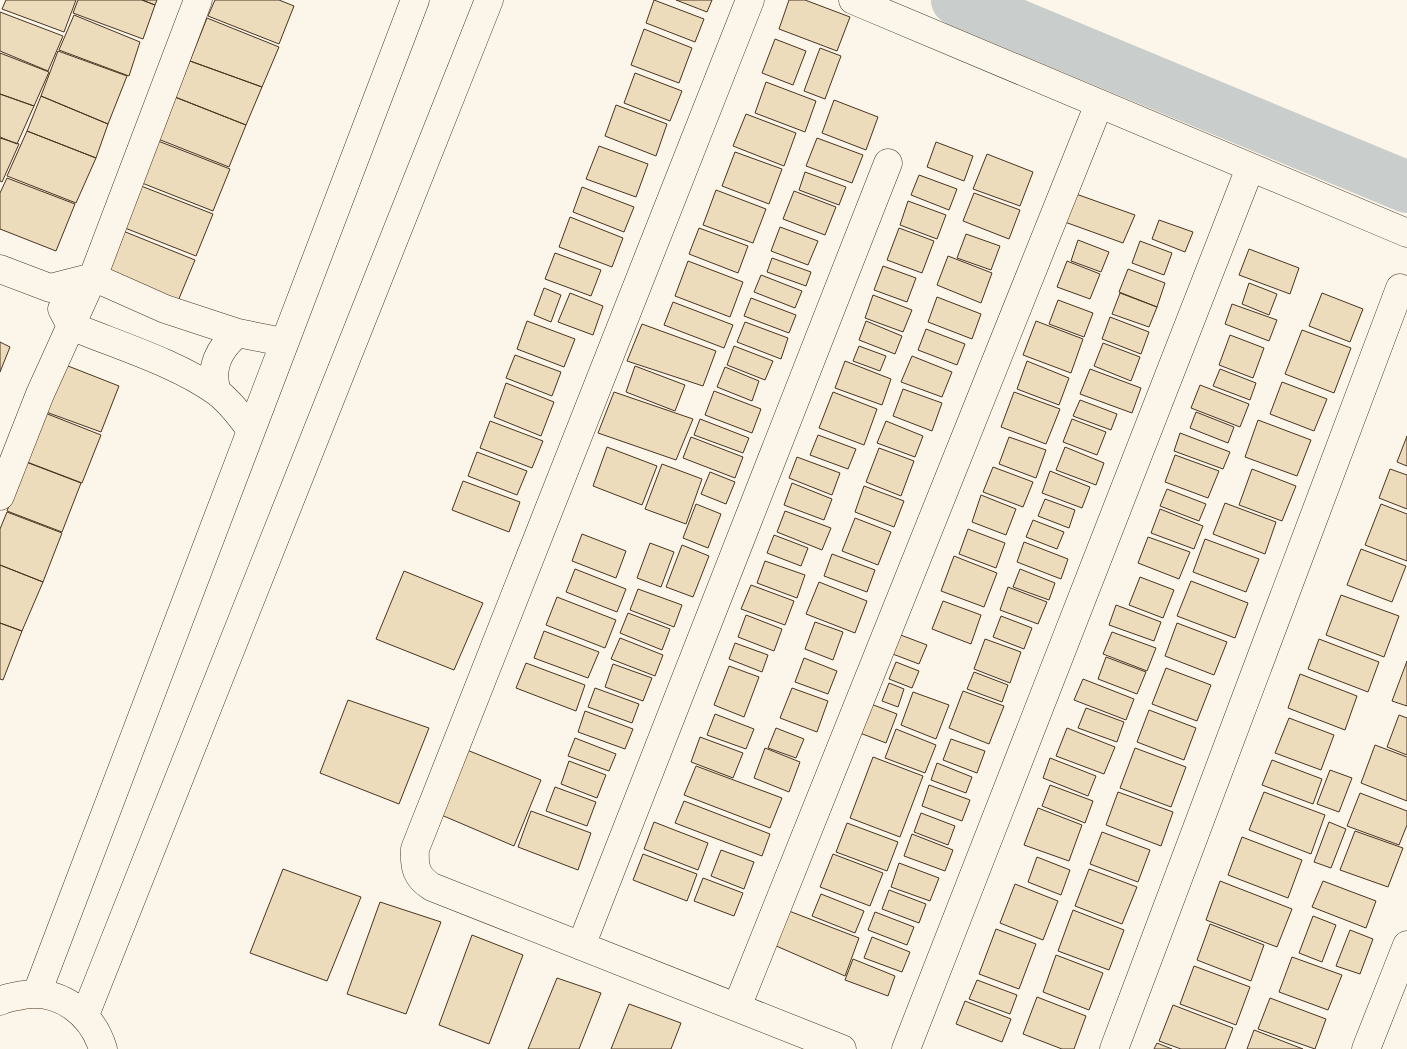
<svg xmlns="http://www.w3.org/2000/svg" width="1407" height="1049" viewBox="0 0 1407 1049" font-family="Jost,sans-serif">
<style>
.lines{fill:none;stroke-linecap:round;stroke-linejoin:round}
.river{stroke:#c9cecd;stroke-width:52}
.building{fill:#ecdcbc;stroke:#4a3520}
.minor-casing{stroke:#4a3520;stroke-width:29}
.minor{stroke:#fbf6e9;stroke-width:28}
</style>
<rect width="100%" height="100%" fill="#fbf6e9"/>
<g class="lines">
<path class="river" d="M957,0l450,187"/>
</g>
<path class="building" d="M6,0h70l-12,32 -62,-23z
M78,0h64l13,5 -12,34 -70,-26z
M142,0h15l-2,5z
M215,0h64l15,6 -15,38 -71,-28z
M654,0l50,19 -9,23 -49,-19z
M676,0h36l-5,12z
M789,0h16l45,17 -13,34 -58,-22z
M0,12l63,24 -15,35 -48,-20z
M74,15l66,27 -11,34 -70,-26z
M207,18l72,29 -17,40 -72,-26z
M644,29l48,19 -13,35 -48,-18z
M775,39l31,12 -13,34 -31,-12z
M820,48l21,8 -16,43 -21,-8z
M58,51l69,25 -19,48 -67,-28z
M0,53l49,19 -15,34 -34,-12z
M190,61l72,26 -16,38 -71,-28z
M635,73l47,18 -12,30 -46,-18z
M766,82l50,19 -11,31 -50,-19z
M0,94l34,12 -17,38 -17,-7z
M41,96l67,28 -12,34 -69,-27z
M175,97l71,28 -17,42 -71,-28z
M834,100l44,17 -12,33 -44,-17z
M616,105l51,19 -11,32 -51,-20z
M746,114l50,19 -12,33 -51,-20z
M27,131l69,27 -20,45 -69,-27z
M0,138l19,6 -17,38 -2,-1z
M817,138l46,17 -11,28 -46,-17z
M158,141l72,28 -17,42 -71,-28z
M936,142l37,14 -9,25 -37,-14z
M599,146l49,18 -12,33 -50,-18z
M735,152l47,17 -13,35 -47,-18z
M987,154l46,18 -13,34 -47,-17z
M805,172l41,15 -7,18 -40,-15z
M919,175l38,14 -8,21 -38,-15z
M7,178l68,26 -19,47 -56,-22v-36z
M141,186l72,28 -17,42 -71,-28z
M582,187l52,20 -10,25 -51,-20z
M716,190l50,19 -13,34 -50,-18z
M794,191l42,16 -11,28 -42,-16z
M974,193l46,17 -11,29 -46,-18z
M1076,194l59,21 -12,28 -61,-22z
M908,201l38,14 -9,24 -37,-14z
M570,217l53,21 -11,29 -53,-20z
M1159,220l34,12 -8,20 -33,-13z
M780,227l38,14 -10,24 -37,-14z
M699,228l49,18 -10,27 -49,-19z
M899,228l35,13 -12,32 -35,-13z
M123,231l72,29 -17,41 -72,-26z
M966,234l34,12 -9,24 -34,-12z
M1078,240l31,12 -8,20 -30,-11z
M1140,241l32,12 -8,22 -32,-12z
M1249,249l50,19 -9,26 -51,-19z
M555,253l46,17 -10,26 -46,-17z
M948,256l44,17 -11,30 -44,-18z
M772,258l39,14 -5,14 -39,-14z
M688,261l55,21 -13,35 -55,-21z
M1067,261l33,13 -10,25 -33,-12z
M883,266l33,12 -9,24 -33,-12z
M1128,269l37,14 -8,24 -38,-15z
M761,275l41,16 -7,17 -41,-16z
M1249,283l28,11 -8,21 -27,-11z
M544,288l17,7 -10,27 -17,-7z
M570,293l33,13 -10,29 -35,-13z
M1120,293l37,14 -8,20 -37,-13z
M1322,293l41,16 -13,33 -41,-16z
M873,295l39,15 -9,22 -38,-14z
M937,297l44,17 -9,25 -44,-17z
M751,298l45,17 -7,18 -45,-17z
M1058,300l35,13 -9,24 -35,-13z
M673,302l60,23 -9,23 -60,-23z
M1232,304l45,16 -8,21 -44,-17z
M1110,317l39,15 -8,22 -39,-15z
M527,321l48,18 -11,28 -47,-18z
M866,321l36,15 -7,18 -36,-14z
M1036,321l47,18 -12,34 -48,-18z
M745,322l43,16 -7,21 -44,-17z
M642,324l74,27 -13,35 -76,-25z
M926,329l39,15 -8,21 -39,-15z
M1302,330l49,18 -17,45 -49,-19z
M1230,335l34,13 -11,30 -34,-13z
M0,342l10,5 -10,25z
M1103,343l37,14 -9,24 -37,-15z
M734,346l39,15 -8,19 -38,-15z
M859,346l27,10 -6,15 -27,-10z
M515,355l46,17 -9,24 -46,-18z
M912,356l40,16 -10,25 -41,-15z
M845,361l46,18 -9,26 -47,-17z
M1027,361l42,17 -10,27 -42,-16z
M63,364l56,22 -18,46 -55,-20z
M635,366l50,19 -10,26 -49,-19z
M725,367l34,14 -7,20 -35,-14z
M1090,369l51,19 -9,25 -52,-19z
M1220,369l36,14 -6,17 -37,-14z
M1282,382l45,17 -13,32 -44,-17z
M506,383l48,19 -13,34 -47,-19z
M1200,385l49,19 -9,23 -49,-19z
M903,389l39,14 -10,28 -39,-15z
M714,391l47,18 -9,24 -47,-18z
M614,392l79,27 -17,41 -78,-27z
M833,392l44,17 -13,36 -45,-17z
M1014,392l46,17 -14,35 -45,-17z
M1080,400l37,14 -6,16 -38,-14z
M1196,412l38,15 -6,16 -38,-15z
M45,413l56,22 -19,48 -55,-21z
M700,419l49,19 -6,15 -49,-18z
M1072,419l34,13 -9,23 -34,-13z
M1258,420l53,20 -14,36 -52,-19z
M490,421l53,20 -11,27 -52,-20z
M886,421l37,15 -8,21 -38,-14z
M1180,433l50,19 -7,17 -49,-18z
M818,435l38,14 -8,20 -38,-14z
M1407,436v30l-10,-4z
M691,437l52,20 -8,21 -52,-20z
M1009,437l37,13 -10,28 -37,-14z
M607,447l50,19 -15,39 -49,-19z
M1065,447l39,16 -8,22 -40,-15z
M879,448l35,13 -13,35 -35,-14z
M477,452l50,19 -10,24 -49,-19z
M1175,455l44,16 -11,27 -43,-16z
M797,457l43,16 -8,22 -43,-17z
M26,462l55,21 -19,49 -55,-21z
M662,464l40,15 -16,45 -41,-15z
M993,467l40,15 -10,25 -40,-15z
M1252,469l44,17 -14,35 -43,-16z
M1390,469l17,6v34l-28,-11z
M1050,471l40,16 -8,21 -40,-15z
M710,472l25,10 -9,22 -25,-10z
M463,481l57,21 -11,30 -57,-22z
M792,483l40,16 -8,21 -40,-15z
M864,486l40,15 -10,26 -39,-15z
M1167,489l39,15 -7,17 -39,-15z
M981,495l35,14 -10,26 -34,-13z
M1045,499l30,11 -6,18 -31,-12z
M1225,503l51,19 -11,32 -52,-20z
M696,504l25,10 -13,34 -25,-10z
M1381,504l26,10v47l-42,-16z
M1160,509l43,17 -9,23 -43,-16z
M785,511l46,17 -9,22 -45,-18z
M7,512l55,21 -19,49 -43,-17v-36z
M855,518l36,14 -13,33 -36,-14z
M1033,520l31,12 -7,17 -31,-12z
M968,529l37,14 -9,25 -37,-14z
M582,534l44,17 -10,27 -44,-17z
M774,535l34,13 -7,18 -34,-13z
M1148,537l42,15 -11,27 -41,-16z
M1205,539l54,20 -13,33 -53,-20z
M1024,542l44,17 -7,20 -44,-17z
M650,543l24,9 -13,35 -24,-9z
M682,545l27,11 -16,41 -27,-10z
M1361,549l45,17 -14,36 -45,-17z
M832,554l43,16 -8,22 -43,-16z
M954,556l43,17 -13,34 -43,-16z
M765,561l40,14 -8,23 -40,-15z
M0,565l43,17 -21,49 -22,-8z
M575,569l51,20 -9,23 -51,-20z
M1020,569l35,14 -6,17 -36,-13z
M404,571l79,32 -29,67 -78,-31z
M1140,577l34,13 -11,28 -34,-13z
M1191,581l57,22 -13,35 -58,-22z
M819,582l48,19 -12,32 -49,-19z
M751,585l43,16 -9,24 -44,-16z
M1008,587l39,15 -9,22 -38,-14z
M638,589l44,16 -8,22 -44,-17z
M1341,595l58,21 -15,41 -58,-22z
M557,597l59,23 -11,28 -59,-23z
M943,601l38,14 -10,29 -39,-15z
M1116,605l45,17 -7,19 -45,-16z
M628,613l42,16 -8,21 -42,-17z
M746,615l36,14 -8,22 -36,-14z
M1001,616l31,12 -8,21 -31,-12z
M815,622l28,10 -10,28 -28,-11z
M0,623l22,8 -19,49 -3,-1z
M1177,623l50,19 -13,33 -49,-19z
M544,631l55,21 -11,26 -54,-20z
M1112,632l44,16 -9,23 -44,-17z
M898,634l29,11 -8,19 -29,-11z
M620,638l43,17 -8,21 -44,-17z
M985,639l36,13 -11,31 -36,-14z
M1319,639l60,23 -11,30 -60,-23z
M735,643l33,12 -6,17 -33,-13z
M1106,657l40,15 -9,22 -39,-15z
M804,658l33,13 -9,23 -33,-12z
M1407,661v45l-15,-5z
M896,662l23,9 -7,17 -23,-9z
M526,663l59,22 -9,26 -60,-23z
M613,664l39,14 -9,23 -38,-14z
M729,666l30,11 -15,40 -30,-12z
M1166,668l45,17 -14,36 -45,-17z
M974,672l34,13 -6,17 -35,-13z
M1300,674l57,22 -12,34 -57,-22z
M1083,679l51,20 -8,21 -52,-20z
M889,683l15,6 -6,18 -16,-6z
M595,688l44,16 -7,19 -44,-16z
M792,688l36,13 -11,31 -37,-14z
M963,691l41,15 -15,38 -40,-16z
M913,692l36,13 -13,34 -35,-14z
M348,700l81,28 -30,76 -79,-31z
M871,704l26,10 -11,29 -26,-10z
M1086,708l38,14 -7,20 -39,-14z
M1149,710l47,18 -12,32 -47,-18z
M585,711l48,18 -8,20 -47,-17z
M715,714l39,15 -8,20 -39,-14z
M1399,715l8,3v37l-20,-8z
M1289,718l45,17 -13,35 -46,-17z
M776,728l28,11 -8,19 -28,-10z
M1067,728l48,19 -11,27 -48,-18z
M896,729l40,16 -11,28 -40,-15z
M700,737l43,16 -10,25 -42,-16z
M575,738l41,16 -7,17 -41,-15z
M951,739l34,12 -8,22 -34,-13z
M1375,745l32,12v44l-46,-18z
M765,748l35,14 -11,30 -35,-14z
M1135,748l51,19 -15,40 -51,-19z
M467,750l74,30 -27,66 -75,-32z
M873,757l50,19 -23,61 -50,-19z
M1050,758l46,18 -8,20 -45,-18z
M1272,760l50,19 -9,25 -51,-19z
M569,761l37,14 -9,23 -36,-14z
M937,763l35,14 -6,16 -35,-13z
M696,766l86,32 -12,30 -86,-33z
M1330,770l22,8 -13,34 -22,-8z
M929,785l41,15 -8,21 -40,-15z
M1050,785l43,16 -8,22 -43,-17z
M555,787l41,15 -9,24 -41,-15z
M1118,792l55,20 -12,34 -55,-21z
M1264,792l61,23 -14,39 -62,-24z
M1360,793l47,18v14l-8,20 -52,-19z
M684,801l86,33 -8,22 -87,-33z
M1038,808l44,17 -13,36 -45,-16z
M531,811l60,22 -13,37 -60,-23z
M921,813l34,13 -7,19 -34,-13z
M654,822l54,21 -10,27 -54,-21z
M1329,822l17,7 -15,39 -17,-6z
M847,823l51,19 -11,29 -51,-19z
M1355,831l48,17 -15,39 -48,-17z
M1102,832l48,18 -12,32 -48,-18z
M912,834l41,16 -8,21 -41,-15z
M1242,837l60,23 -14,38 -60,-23z
M721,850l33,12 -10,27 -33,-13z
M643,854l54,20 -10,27 -54,-21z
M833,854l50,19 -13,33 -50,-19z
M1037,857l33,13 -9,25 -33,-13z
M899,863l40,15 -9,23 -39,-14z
M283,869l78,28 -34,84 -77,-28z
M1089,869l48,18 -15,37 -47,-18z
M703,878l40,15 -9,23 -40,-15z
M1220,881l72,28 -15,38 -71,-27z
M1323,881l53,20 -10,27 -54,-21z
M1015,884l43,17 -15,39 -43,-17z
M889,890l37,14 -7,19 -37,-14z
M821,894l43,17 -9,22 -43,-17z
M380,902l61,20 -35,92 -59,-20z
M1073,910l51,20 -15,40 -51,-19z
M789,911l70,27 -14,38 -71,-31z
M875,912l39,15 -7,18 -39,-15z
M1313,916l23,9 -14,37 -23,-9z
M1210,924l54,21 -13,36 -54,-21z
M996,929l40,15 -17,45 -40,-15z
M1350,930l23,9 -13,35 -24,-8z
M472,935l51,20 -34,89 -50,-19z
M872,937l38,15 -8,20 -38,-14z
M1056,955l47,18 -14,37 -46,-18z
M1292,957l50,18 -14,35 -49,-18z
M853,959l42,17 -7,20 -43,-16z
M1194,966l56,21 -14,38 -56,-21z
M557,978l44,15 -22,56h-51z
M977,980l40,15 -7,19 -41,-15z
M1037,997l49,19 -12,33h-12l-39,-15z
M1270,998l56,21 -11,30 -57,-20z
M965,1001l46,18 -9,23 -46,-18z
M629,1004l52,19 -10,26h-60z
M1173,1005l60,23 -8,21h-44l-22,-8z
M1254,1030l49,19h-56z
M1157,1043l15,6h-18z"/>
<g class="lines">
<g class="minor-casing">
<path id="minor" d="M750,0l-335,849c-1,18 1,28 17,38l410,162
M853,0l554,233
M0,269l50,19 43,-11 72,32 73,24 45,9
M62,309l9,17c46,19 106,37 146,66 13,10 23,23 33,37
M217,392c-8,-24 2,-44 21,-59
M0,496l40,-102 53,-117 105,-277
M581,946l307,-783
M37,993l378,-993
M0,1001c7,-4 14,-4 23,-6 37,-6 69,18 80,54
M737,1007l362,-903
M85,1015l404,-1015
M906,1049l344,-881
M1114,1049l286,-761
M1366,1049l41,-104"/>
</g>
<use href="#minor" class="minor"/>
</g>
</svg>
